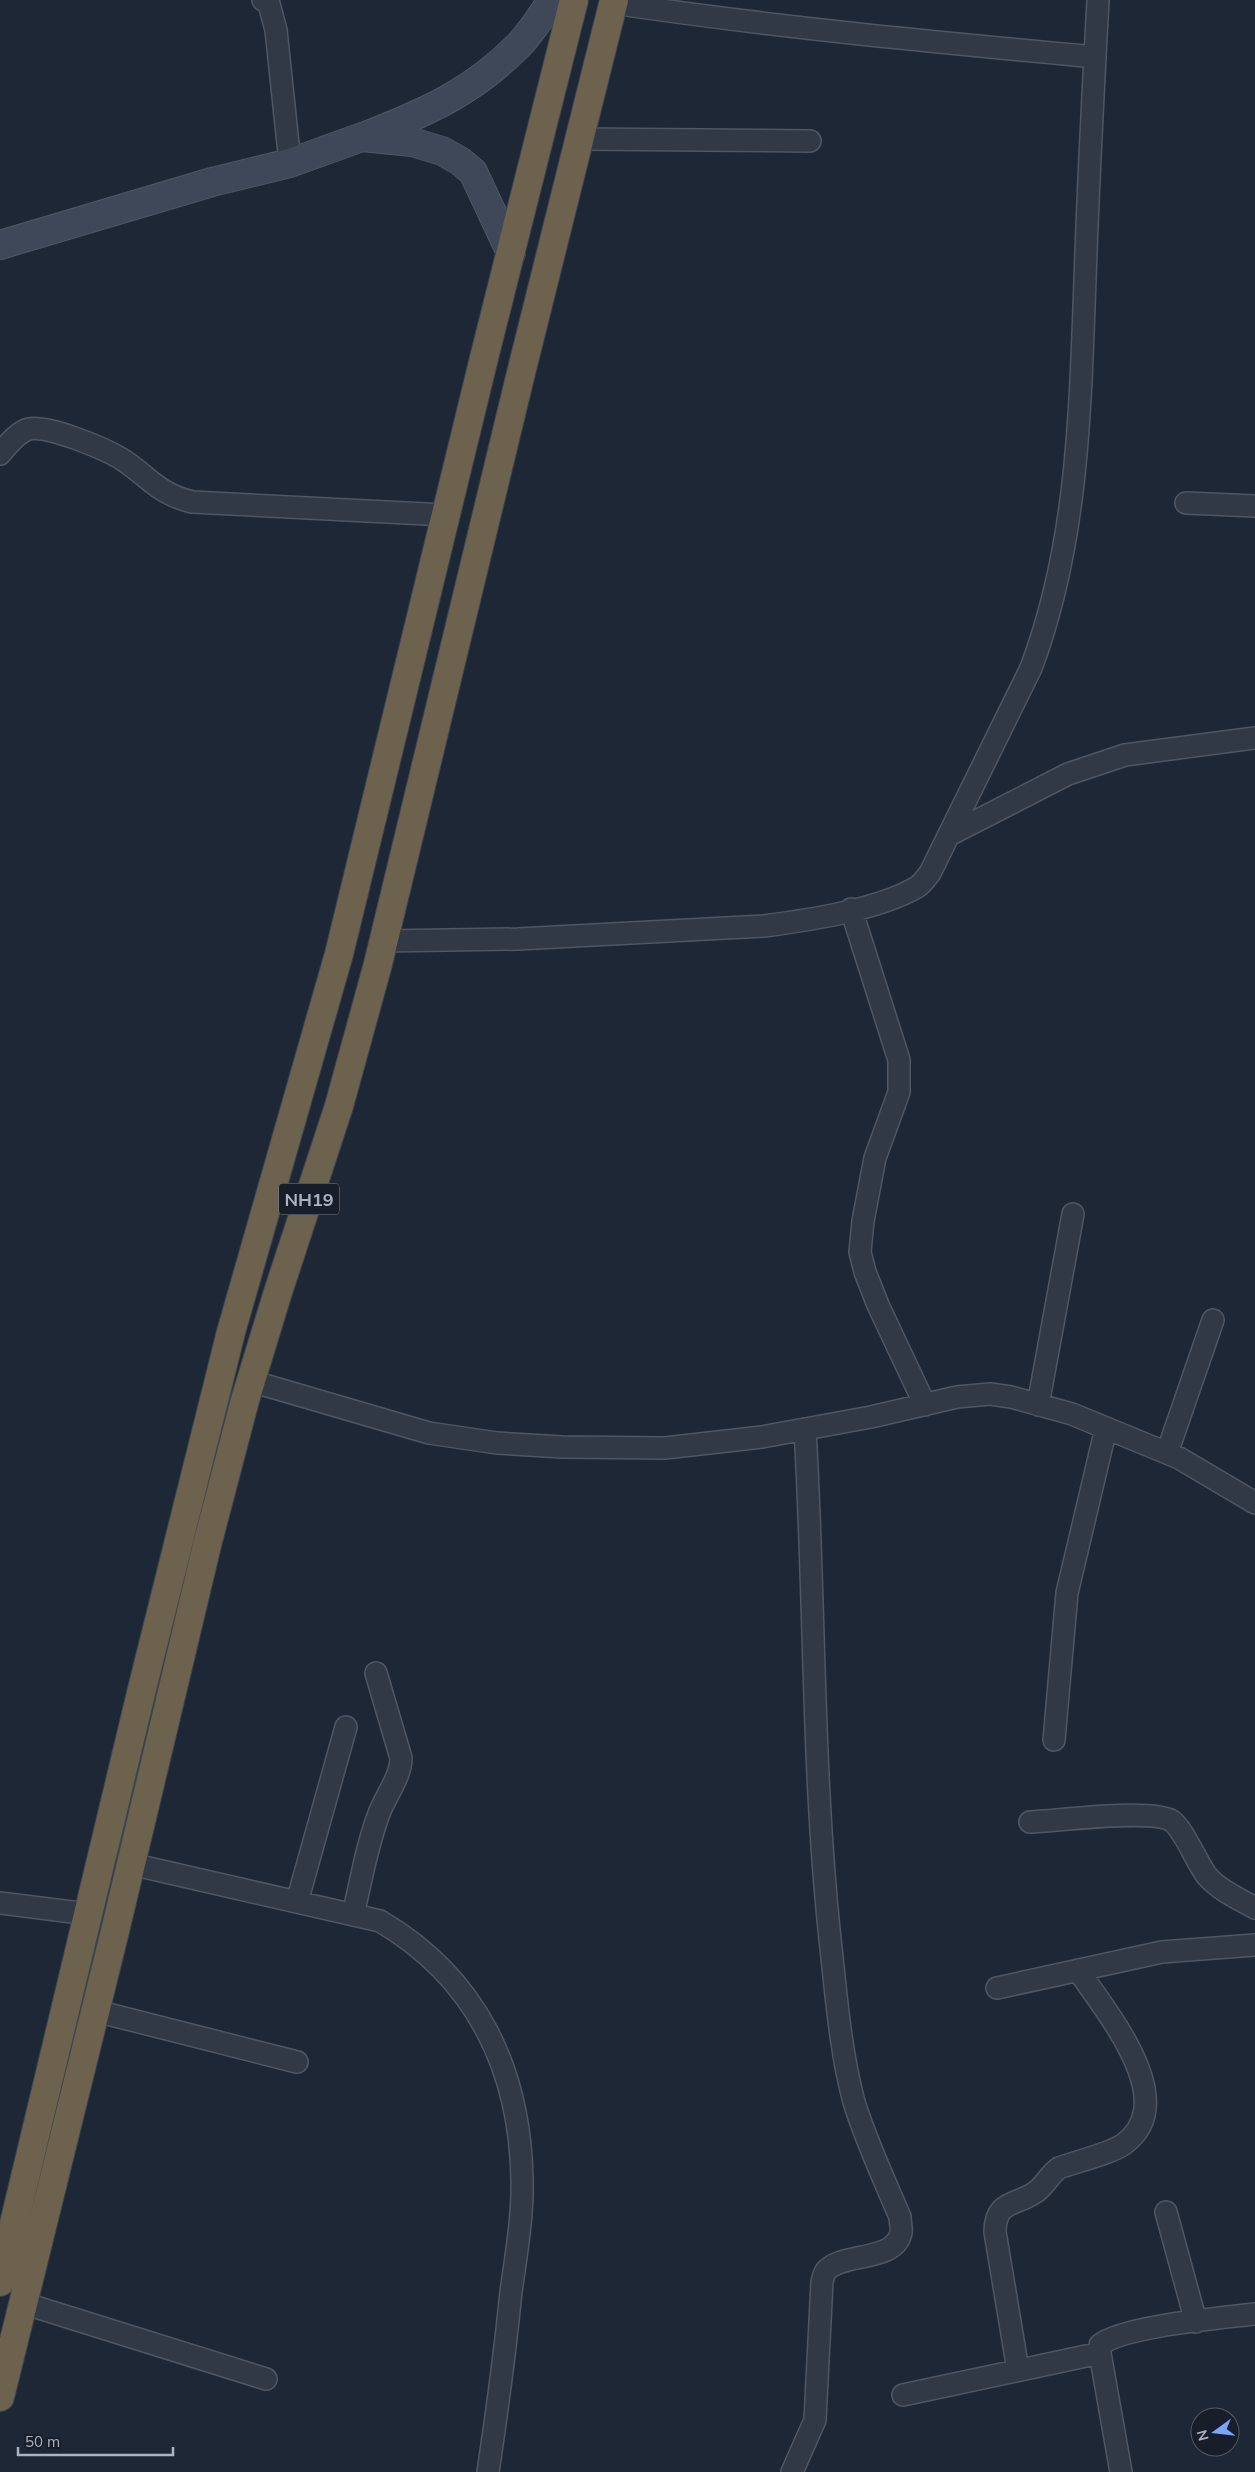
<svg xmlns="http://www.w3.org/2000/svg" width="1255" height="2472" viewBox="0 0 1255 2472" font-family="Mulish,sans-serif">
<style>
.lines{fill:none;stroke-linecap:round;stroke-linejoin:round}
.street-casing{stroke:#4f5664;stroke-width:24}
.secondary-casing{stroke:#4f5664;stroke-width:30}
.highway-casing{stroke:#3c4350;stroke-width:30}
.street{stroke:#313946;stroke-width:21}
.secondary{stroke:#3f4859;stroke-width:28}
.highway{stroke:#6c624e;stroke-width:28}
.labels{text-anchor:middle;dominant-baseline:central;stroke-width:4.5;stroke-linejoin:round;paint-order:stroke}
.shield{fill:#171e2a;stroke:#7f8695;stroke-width:1}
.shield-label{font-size:18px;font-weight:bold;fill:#abb3c3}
</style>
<rect width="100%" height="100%" fill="#1e2735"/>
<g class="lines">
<g class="street-casing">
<path id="street" d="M263,0l6,4 7,26 14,133
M613,3c160,24 321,39 482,54
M580,139l230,2
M0,454c7,-8 17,-22 29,-25 19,-4 74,19 91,29 29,18 36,35 72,44l253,13
M1186,503l69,3
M951,834l117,-60 57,-19 130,-17
M851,909l48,151v32l-24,66 -12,63 -3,31 5,20 13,33 47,100
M384,941l134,-2 246,-13c45,-6 114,-16 153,-39 5,-3 9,-9 13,-14l101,-205c47,-125 49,-255 54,-388 3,-93 8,-187 13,-280
M251,1381l178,52 68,10 65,4 103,1 97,-11 109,-20 86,-20 33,-3 21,3 61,17 107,44 76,45
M1038,1405l35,-191
M1167,1453l46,-133
M1054,1740l13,-147 39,-165
M1030,1822c28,-1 122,-14 142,-1 12,9 25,42 35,55 12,14 32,23 48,32
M131,1864l249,57c97,57 140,149 142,258 1,38 -6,76 -11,113 -6,60 -14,120 -23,180
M297,1902l49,-175
M0,1903l88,11
M353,1915c8,-34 14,-71 27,-104 7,-17 21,-35 21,-53l-25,-85
M997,1988l165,-36 93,-7
M96,2011l201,51
M1166,2212l30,110
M23,2303l243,76
M1018,2370l-23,-138c0,-33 23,-26 42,-41 9,-7 13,-17 22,-23 16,-6 53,-15 65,-24 58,-43 -18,-132 -46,-174
M903,2395l197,-42
M792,2472l23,-52 7,-138c1,-4 2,-9 4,-11 15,-19 68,-8 75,-38 1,-4 -1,-11 -1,-16 -16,-38 -34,-76 -46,-115 -14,-52 -18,-110 -24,-163 -18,-169 -15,-340 -25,-510
M1121,2472l-21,-119v-8c23,-19 122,-27 155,-31"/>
</g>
<g class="secondary-casing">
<path id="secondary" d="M368,135c59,-23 104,-43 150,-89 13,-13 24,-31 34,-46
M0,245l212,-63 78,-19 72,-26 50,5 30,9 18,10 13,11 38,81"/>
</g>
<g class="highway-casing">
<path id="highway" d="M0,2282l142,-593 89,-357 108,-378 145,-596 90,-358
M0,2397l115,-466 92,-386 38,-145 33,-108 61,-186 39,-142 142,-587 94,-377"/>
</g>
<use href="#street" class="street"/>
<use href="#secondary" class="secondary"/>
<use href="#highway" class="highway"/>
</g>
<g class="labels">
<rect class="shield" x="279" y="1183.5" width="60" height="31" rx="4"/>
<g class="shield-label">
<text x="309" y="1199">NH19</text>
</g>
</g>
<g transform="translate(1215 2432) rotate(255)"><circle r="24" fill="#171e2a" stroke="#525a67"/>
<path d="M0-4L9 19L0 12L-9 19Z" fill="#78a5fb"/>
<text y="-8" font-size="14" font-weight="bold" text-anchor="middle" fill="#abb3c3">N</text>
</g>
<path d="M18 2447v8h155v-8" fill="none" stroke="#abb3c3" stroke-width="2.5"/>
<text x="25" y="2447" font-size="15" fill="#abb3c3" stroke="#171e2a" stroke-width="4" paint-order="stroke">50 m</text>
</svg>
